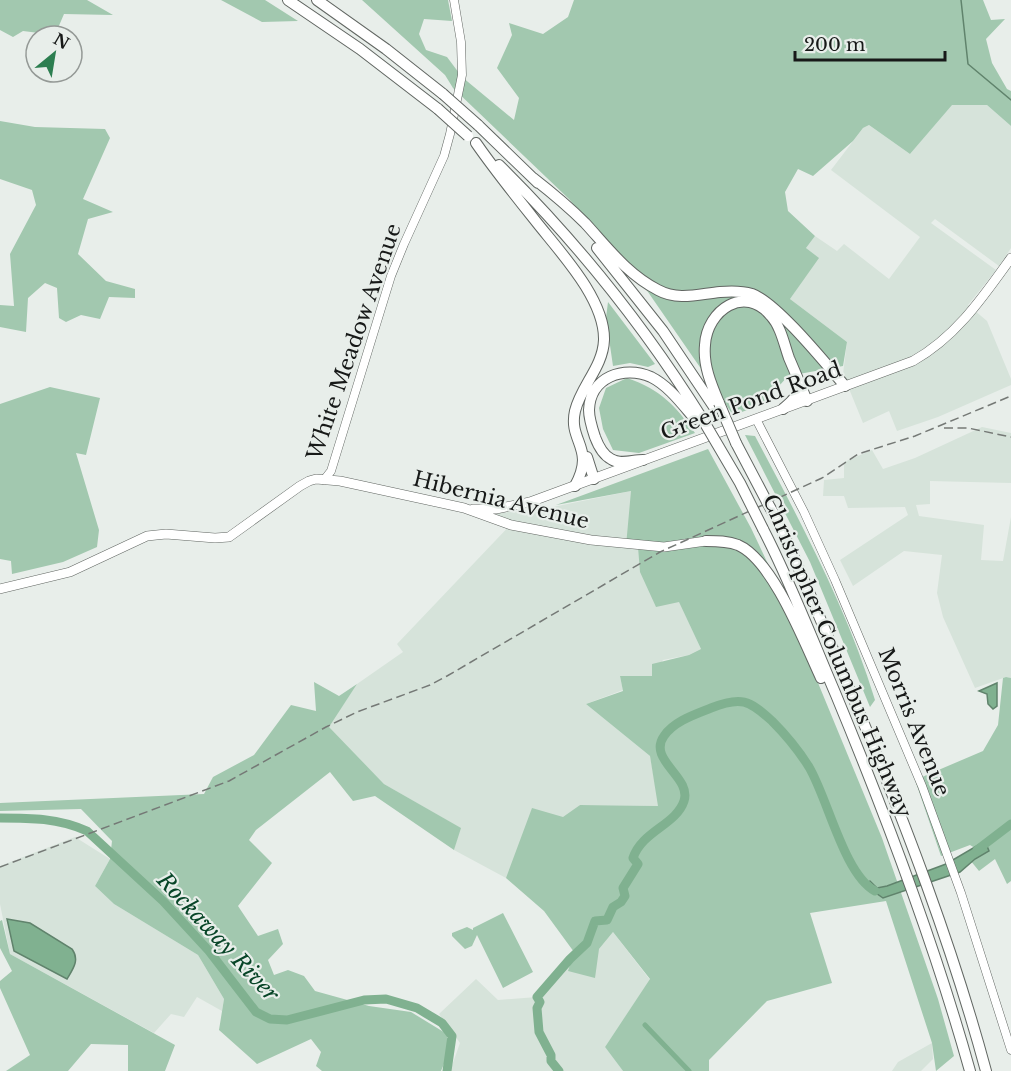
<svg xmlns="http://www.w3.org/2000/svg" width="1011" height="1071" viewBox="0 0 1011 1071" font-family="'Libre Baskerville',serif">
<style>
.built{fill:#d6e3da}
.green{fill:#a2c8af}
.water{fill:#80b190;stroke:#60836c;stroke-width:1.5}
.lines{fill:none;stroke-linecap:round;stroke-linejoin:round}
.stream{stroke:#60836c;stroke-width:1.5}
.canal{stroke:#80b190;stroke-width:5}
.river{stroke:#80b190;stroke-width:9}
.minor-casing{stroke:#616662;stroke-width:9}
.major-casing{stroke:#616662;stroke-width:10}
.highway-casing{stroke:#616662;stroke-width:12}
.minor{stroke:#fff;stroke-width:8}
.major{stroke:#fff;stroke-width:9}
.highway{stroke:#fff;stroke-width:10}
.rail{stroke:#757976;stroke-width:1.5;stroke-dasharray:9 4.5;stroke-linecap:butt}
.highway-bridge-casing{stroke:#616662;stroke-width:12;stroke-linecap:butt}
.highway-bridge{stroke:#fff;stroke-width:10}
.labels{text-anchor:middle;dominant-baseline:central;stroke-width:4.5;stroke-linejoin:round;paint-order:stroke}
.street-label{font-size:21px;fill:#171918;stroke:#e8eeea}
.water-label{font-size:22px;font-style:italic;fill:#074527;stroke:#e8eeea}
</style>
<rect width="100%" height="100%" fill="#e8eeea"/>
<path class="built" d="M951,105h36l24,21v122l-12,18 -64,-47 -4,4 65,47 -28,35 19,16 24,58v6l-73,32 -41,14 -8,-20 -26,12 -20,-49 4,-32 -57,-43 28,-41 -12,-10 9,-12 22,15 7,-7 45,35 31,-42 -89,-67 32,-42 6,-3 41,29z
M982,427l29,6v50l-81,-2v23l-14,1 3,11 65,9 -3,35 22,1 8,-44v161l-5,-1 -31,11 -32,-71 -6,-24 5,-38 -38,-4 -51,35 -13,-26 68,-45 -3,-8 -57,1 -4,-12h-21l1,-16 20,-2v-16l28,-12 11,19 32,-11z
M631,491l7,56 41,54 22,48 -12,6 -26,5 -11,16h-32l3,14 -37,14 64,52 9,50 -79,-1 -52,43 -22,30 -52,-28 6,-22 -76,-44 -56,-57 29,-43 46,-32 -6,-8 117,-123 -23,-7 57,-6z
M75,837l35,22 -15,27 19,18 84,51 26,44 -2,12 -25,-14 -13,20 -13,-3 -17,19 -144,-79 -10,-50v-38z
M613,932l37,48 -45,67 18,24h-173l10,-28 -21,-29 37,-35 22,21 39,-3 37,-45 25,-3z
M932,1043l1,16 -12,12h-29l6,-9z"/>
<path class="green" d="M0,0h87l26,15 -49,-1 -9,21 -32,-4 -10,6 -13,-7z
M221,0h44l33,21 -36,1z
M362,0h86l4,21 -28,-2 -5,15 7,16 21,7 15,20 52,43 5,-22 -22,-30 15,-33 -3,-12 34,11 25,-17 6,-17h409l8,20 14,-1 -19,20 6,24 15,26 4,2v35l-24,-21h-35l-42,49 -41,-29 -6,3 -10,13 -40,35 -15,-7 -13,23 3,19 27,25 -9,12 13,10 -29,41 57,43 -4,24 -55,10 -26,29 -29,10 -85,-123 -79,-93 -116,-111 -8,-13z
M0,121l35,6 70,2 5,9 -27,61 30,13 -25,7 -10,35 28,27 29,8v9l-26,-1 -9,22 -19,-4 -15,7 -7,-4 -2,-30 -12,-5 -17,15 -2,34 -26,-5v-22l14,1 -4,-52 26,-49 -4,-15 -32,-11z
M608,302l47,62 -7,3 -18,-4 -17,3 -7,-48z
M627,378c34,12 47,26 68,55l-56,20 -26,-3 -10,-21 -4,-21 7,-20z
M50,387l50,11 -14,57 -10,-2 23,77 -2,17 -34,15 -51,12 -1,-13 -11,-2v-155z
M745,435l10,1c45,85 92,172 120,264l-5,7 -60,-145z
M708,449l43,79 25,53 106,257 56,161 16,57 -18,15 -4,-28 -46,-142 -76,12 22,70 -65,18 -58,59v11h-86l-18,-24 45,-68 -37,-47 -14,17 -4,29 -27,-7 6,-19 -30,-41 -38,-33 26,-70 31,9 17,-12 78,1 -8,-50 -64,-52 37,-13 -3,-15h32v-12l37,-9 12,-6 -22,-47 -23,5 -16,-35 -2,-25 -12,-1 5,-55 -75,14z
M1006,677l5,1v203l-4,3 -12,-25 -16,12 -9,-11 10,-9 -10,-6 -29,11 -26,-76 68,-29 15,-26 5,-47z
M314,682l25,14 18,-12 -28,43 55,57 77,44 -7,22 -79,-54 -22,5 -23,-29 -74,58 -7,10 23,23 -34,43 20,30 20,-7 5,15 -15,16 6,15 14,-5 16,6 11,15 54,15 42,6 36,22 2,18 -8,19h-119l-6,-5 5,-14 -10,-13 -54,25 -38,-34 5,-31 -26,-44 -84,-51 -19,-18 15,-27 2,-18 -31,-32 -81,2v-8l204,-9 9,-17 41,-22 37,-50 25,6z
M503,913l30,59 -30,16 -26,-53 -5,11 -7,3 -13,-13v-3l15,-6 6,3v-2z
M2,920l8,34 165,91 -10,26h-37v-26l-37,-1 -23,27h-62l24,-16 -30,-67v-7l12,-10 -12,-23v-27z"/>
<path class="water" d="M997,683v23l-4,3 -5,-5 -1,-10 -8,-3z
M985,841l4,10 -14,8 -15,13 -77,26 -17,-12 4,-5 7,7 10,-2 59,-22z
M7,919l23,4 42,26c8,11 1,20 -5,30l-53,-28z"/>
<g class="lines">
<path class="stream" d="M961,0l7,64 43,36"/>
<path class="canal" d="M645,1025l44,46"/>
<path class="river" d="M0,818c31,0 58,0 87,13l76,70 46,50 47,61 14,7 17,1 77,-20 22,-1 31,9 25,15 10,13 -5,35
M977,850l34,-26
M559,1071l-8,-10v-6l-12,-23 -2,-24 3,-6 -3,-5 33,-38 17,-16 8,-22 12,-1 6,-13 8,-5 4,-6 -2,-8 15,-24 -5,-6c9,-27 43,-33 51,-57 8,-24 -37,-41 -20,-65 10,-15 32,-22 47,-28 30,-12 38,-8 61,13 13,13 27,30 37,46 19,32 35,107 66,124"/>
<g class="minor-casing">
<path id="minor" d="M756,419l48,93 31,68 87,206 39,107 50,157
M324,480l7,-9 60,-195 13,-32 40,-88 6,-22 12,-59 -1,-33 -7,-42"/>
</g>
<g class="major-casing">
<path id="major" d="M473,509h23l34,-7 383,-141c43,-24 70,-64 98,-103
M0,589l70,-17 77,-36 19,-2 49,4 14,-1 71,-51 9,-5 7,-2 24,2 124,27 47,17 80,15 73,7 42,-6"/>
</g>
<g class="highway-casing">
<path id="highway" d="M288,0l72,49 78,60
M317,0l69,49 57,45
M478,125l60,58
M476,143c18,26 38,51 58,76 24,31 71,79 70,121 -1,27 -23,46 -29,71 -7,31 21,37 0,75
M499,165c78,77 146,162 204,255
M533,178c18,14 36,29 52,45 23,25 42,51 73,67 20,11 41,4 62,2 11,-1 22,-1 32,2 25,9 74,70 93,92
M597,248l66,83 51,76
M719,403c-8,-19 -16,-38 -14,-58 2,-35 40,-61 66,-29 10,11 13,28 18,42 6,14 12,28 18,43
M783,409c9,-8 16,-13 15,-25
M736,443l31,59
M587,457l7,22
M643,460c-11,0 -23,5 -32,-1 -8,-4 -13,-14 -16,-22 -3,-9 -6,-18 -6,-27 1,-33 35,-45 62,-33 18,9 31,27 44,42
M776,518c29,61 53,123 79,184 50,121 97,243 131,369
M763,529c28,54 49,110 73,166 51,123 98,247 134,376
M706,541c11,0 22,0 32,4 35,15 67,99 83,133"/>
</g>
<use href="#minor" class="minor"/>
<use href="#major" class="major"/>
<use href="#highway" class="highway"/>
<path class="rail" d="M944,428h24l43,9
M0,867l229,-86 97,-54 31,-15 73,-27 17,-9 213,-124 162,-74 36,-24 57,-18 96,-40"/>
<g class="highway-bridge-casing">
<path id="highway-bridge" d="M443,94l35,31
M438,109l30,27
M719,403l17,40
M703,420l37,63 23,46
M767,502l9,16"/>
</g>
<use href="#highway-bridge" class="highway-bridge"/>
</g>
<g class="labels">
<g class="street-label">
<text transform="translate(354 342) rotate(-71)">White Meadow Avenue</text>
<text transform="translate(751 401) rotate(-20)">Green Pond Road</text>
<text transform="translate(501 500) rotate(14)">Hibernia Avenue</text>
<text transform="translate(837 656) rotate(67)">Christopher Columbus Highway</text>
<text transform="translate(914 722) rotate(68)">Morris Avenue</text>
</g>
<g class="water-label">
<text transform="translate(218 937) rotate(47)">Rockaway River</text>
</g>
</g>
<g transform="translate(54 54) rotate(30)"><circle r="28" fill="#e8eeea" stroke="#949996" stroke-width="1.5"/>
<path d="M0-4.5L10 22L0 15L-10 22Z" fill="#2c7e50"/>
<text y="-9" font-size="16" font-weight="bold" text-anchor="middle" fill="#171918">N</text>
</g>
<path d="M795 51v9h150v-9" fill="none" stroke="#171918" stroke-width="3"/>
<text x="804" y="51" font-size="18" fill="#171918" stroke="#e8eeea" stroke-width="4.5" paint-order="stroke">200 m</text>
</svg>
